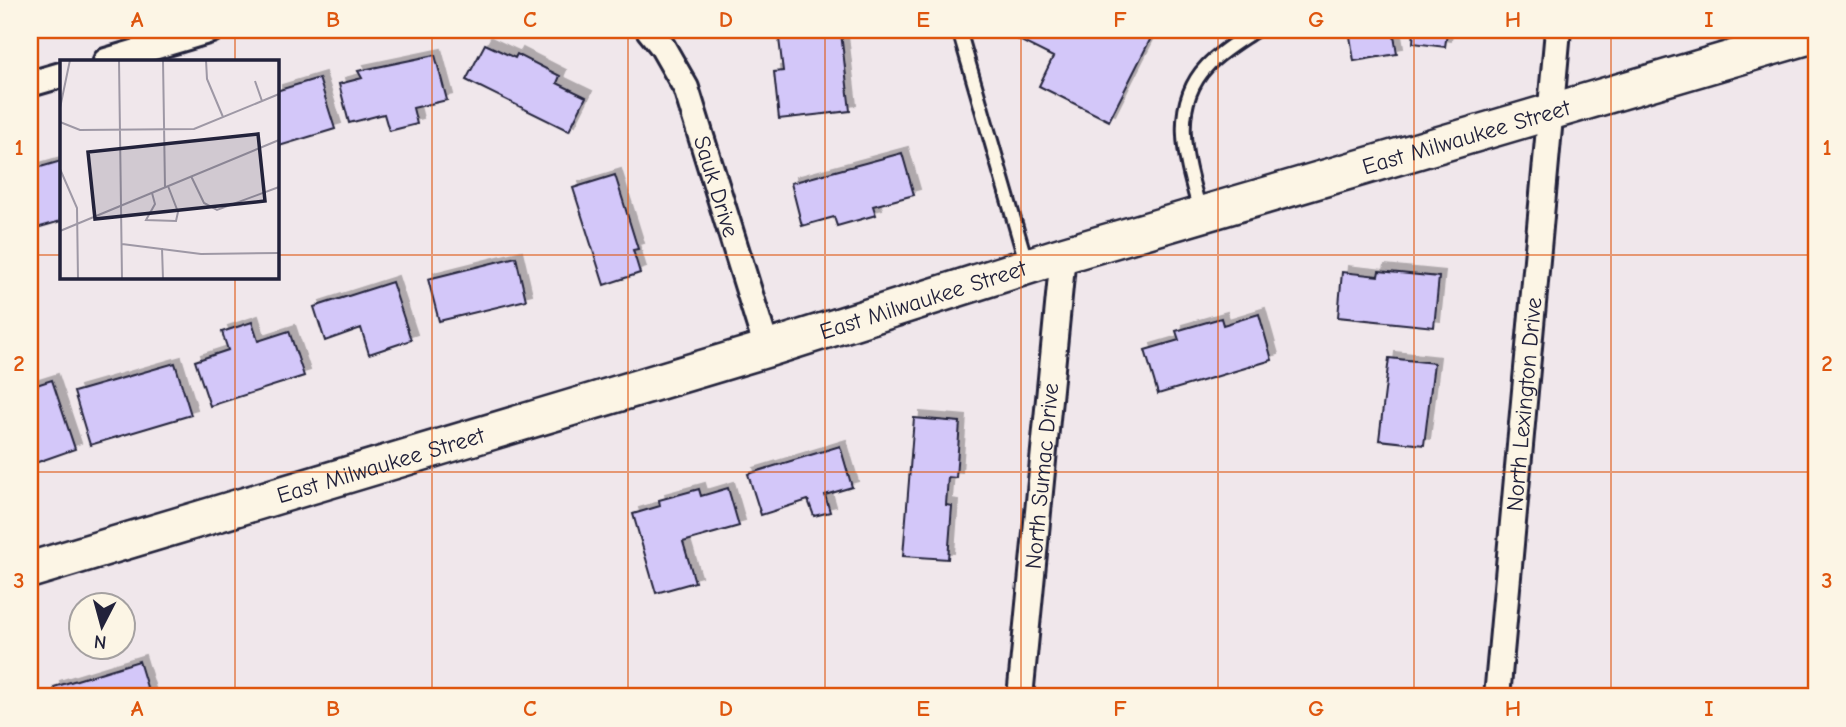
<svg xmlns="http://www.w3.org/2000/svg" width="1846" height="727" viewBox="0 0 1846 727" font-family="'Comic Neue',sans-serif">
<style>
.building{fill:#d3c7f9;stroke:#22223b;stroke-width:2;filter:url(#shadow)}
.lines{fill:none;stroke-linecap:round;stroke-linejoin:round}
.lane-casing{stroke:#22223b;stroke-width:18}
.street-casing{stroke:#22223b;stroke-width:30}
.secondary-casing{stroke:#22223b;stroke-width:40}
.lane{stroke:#fcf5e5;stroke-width:12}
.street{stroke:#fcf5e5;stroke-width:24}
.secondary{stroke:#fcf5e5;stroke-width:35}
.grid{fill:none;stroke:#de560e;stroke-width:2;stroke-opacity:0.55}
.labels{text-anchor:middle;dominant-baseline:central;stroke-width:7;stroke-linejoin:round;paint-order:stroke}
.street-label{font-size:23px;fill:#22223b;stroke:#fcf5e5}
.inset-road{fill:none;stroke:#9e98a5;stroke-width:2}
.view{fill:#22223b;fill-opacity:0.15;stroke:#22223b;stroke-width:3.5}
.inset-edge{fill:none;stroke:#22223b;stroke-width:3.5}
.neatline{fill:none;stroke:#de560e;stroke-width:2.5}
.grid-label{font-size:23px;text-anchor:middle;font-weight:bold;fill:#de560e}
</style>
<defs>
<filter id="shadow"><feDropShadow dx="6" dy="-6" stdDeviation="0" flood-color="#0004"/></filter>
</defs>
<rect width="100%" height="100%" fill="#f0e7eb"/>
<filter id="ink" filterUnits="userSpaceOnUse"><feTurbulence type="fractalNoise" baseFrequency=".0143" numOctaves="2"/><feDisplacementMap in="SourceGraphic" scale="14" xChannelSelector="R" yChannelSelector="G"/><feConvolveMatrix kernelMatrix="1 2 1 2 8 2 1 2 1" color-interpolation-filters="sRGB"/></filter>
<g filter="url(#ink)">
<path class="building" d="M999,30h156l-46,91 -70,-35 14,-29z
M1349,30h44l4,24 -43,7z
M1414,30h51l-1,5 -17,-2 -2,14 -32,-4z
M841,33l9,78 -71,8 -5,-47 9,-1 -4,-32z
M485,44l30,14 2,-4 43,22 -3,7 29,14 -17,34 -103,-51z
M435,55l12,45 -34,8 4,16 -28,7 -5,-17 -35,9 -10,-39 23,-6 -4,-7z
M319,78l16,51 -59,18v-56z
M902,153l12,42 -41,11 3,9 -39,11 -3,-9 -32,9 -11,-43z
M61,161v60l-31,9v-60z
M615,175l23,74 -5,1 7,23 -36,12 -31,-97z
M516,257l10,43 -87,21 -11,-42z
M1379,271l60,6 -5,50 -96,-10 4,-45 36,4z
M392,282l19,58 -42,14 -8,-26 -36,13 -11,-34z
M1259,314l13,46 -114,34 -13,-44 34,-10 -3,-9 45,-13 2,7z
M252,322l6,19 31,-10 15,45 -94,30 -15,-45 33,-11 -6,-18z
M1389,358l45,5 -10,82 -45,-5z
M175,363l16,52 -101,30 -16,-53z
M52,380l23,69 -40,14 -5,-8v-68z
M914,418l46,4 -4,56 -8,-1 -2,28 6,1 -4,53 -45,-3z
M840,446l12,41 -27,8 5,17 -16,4 -6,-16 -47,15 -13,-41z
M728,488l11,38 -56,16 12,40 -39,11 -23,-79 27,-8 -1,-6 40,-11 2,7z
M139,661l11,36h-93l-3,-10z"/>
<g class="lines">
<g class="lane-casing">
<path id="lane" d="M959,30l68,235
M1200,211c-13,-47 -32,-104 7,-145 13,-14 32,-25 48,-36"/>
</g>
<g class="street-casing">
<g id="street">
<path id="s1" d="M649,30l13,16 24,42 81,261"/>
<path d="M106,61l105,-31"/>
<path d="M30,84l31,-9"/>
<path id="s2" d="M1020,697l43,-442"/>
<path id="s3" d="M1497,697l61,-667"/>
</g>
</g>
<g class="secondary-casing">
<g id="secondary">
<path id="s4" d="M30,570l737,-221 296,-94 753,-221"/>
</g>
</g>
<use href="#lane" class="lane"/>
<use href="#street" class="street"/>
<use href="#secondary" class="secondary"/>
</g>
</g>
<path class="grid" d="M235,30v31M432,30v667M628,30v667M825,30v667M1021,30v667M1218,30v667M1414,30v667M1611,30v667M30,255h31M276,255h1540M235,276v421M30,472h1786"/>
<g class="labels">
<g class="street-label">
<text stroke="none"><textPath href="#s4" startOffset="1500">East Milwaukee Street</textPath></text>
<text stroke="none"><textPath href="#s1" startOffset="172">Sauk Drive</textPath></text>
<text stroke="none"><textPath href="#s4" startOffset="933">East Milwaukee Street</textPath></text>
<text stroke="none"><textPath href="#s3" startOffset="294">North Lexington Drive</textPath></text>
<text stroke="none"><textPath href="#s4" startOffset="366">East Milwaukee Street</textPath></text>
<text stroke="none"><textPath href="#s2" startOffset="222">North Sumac Drive</textPath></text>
</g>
</g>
<g transform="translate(60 60)">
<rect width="219" height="219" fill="#f0e7eb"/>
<path class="inset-road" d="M59,0l3,219M103,0l2,128M146,0l1,19 16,38M195,21l7,20M0,48l10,-48M0,62l20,8 114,-1 85,-35M0,109l17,39 1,71M131,116l13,27 13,7 62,-23M92,133l3,11 -9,16 30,1 2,-9 -10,-26M0,171l219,-91M62,184l79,10 78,-1M102,188l1,31"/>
<path class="view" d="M198,74l7,67 -170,18 -7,-67z"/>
<rect width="219" height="219" class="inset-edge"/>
</g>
<rect width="1846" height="727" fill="none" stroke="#fcf5e5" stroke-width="77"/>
<g transform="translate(102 626) rotate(186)"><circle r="33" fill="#fcf5e5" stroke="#a5a1a1" stroke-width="2"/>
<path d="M0-5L12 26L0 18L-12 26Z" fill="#22223b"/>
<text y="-10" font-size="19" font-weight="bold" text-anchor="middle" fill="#22223b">N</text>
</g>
<rect x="38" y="38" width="1770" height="650" class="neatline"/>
<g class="grid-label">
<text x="137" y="27">A</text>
<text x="333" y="27">B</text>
<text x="530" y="27">C</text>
<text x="726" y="27">D</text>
<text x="923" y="27">E</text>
<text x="1120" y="27">F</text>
<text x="1316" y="27">G</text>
<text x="1513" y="27">H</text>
<text x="1709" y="27">I</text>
<text x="19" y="155">1</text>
<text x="1827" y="155">1</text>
<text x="19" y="371">2</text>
<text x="1827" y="371">2</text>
<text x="19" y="588">3</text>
<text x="1827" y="588">3</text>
<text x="137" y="716">A</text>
<text x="333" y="716">B</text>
<text x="530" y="716">C</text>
<text x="726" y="716">D</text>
<text x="923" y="716">E</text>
<text x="1120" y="716">F</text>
<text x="1316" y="716">G</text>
<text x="1513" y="716">H</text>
<text x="1709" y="716">I</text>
</g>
</svg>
